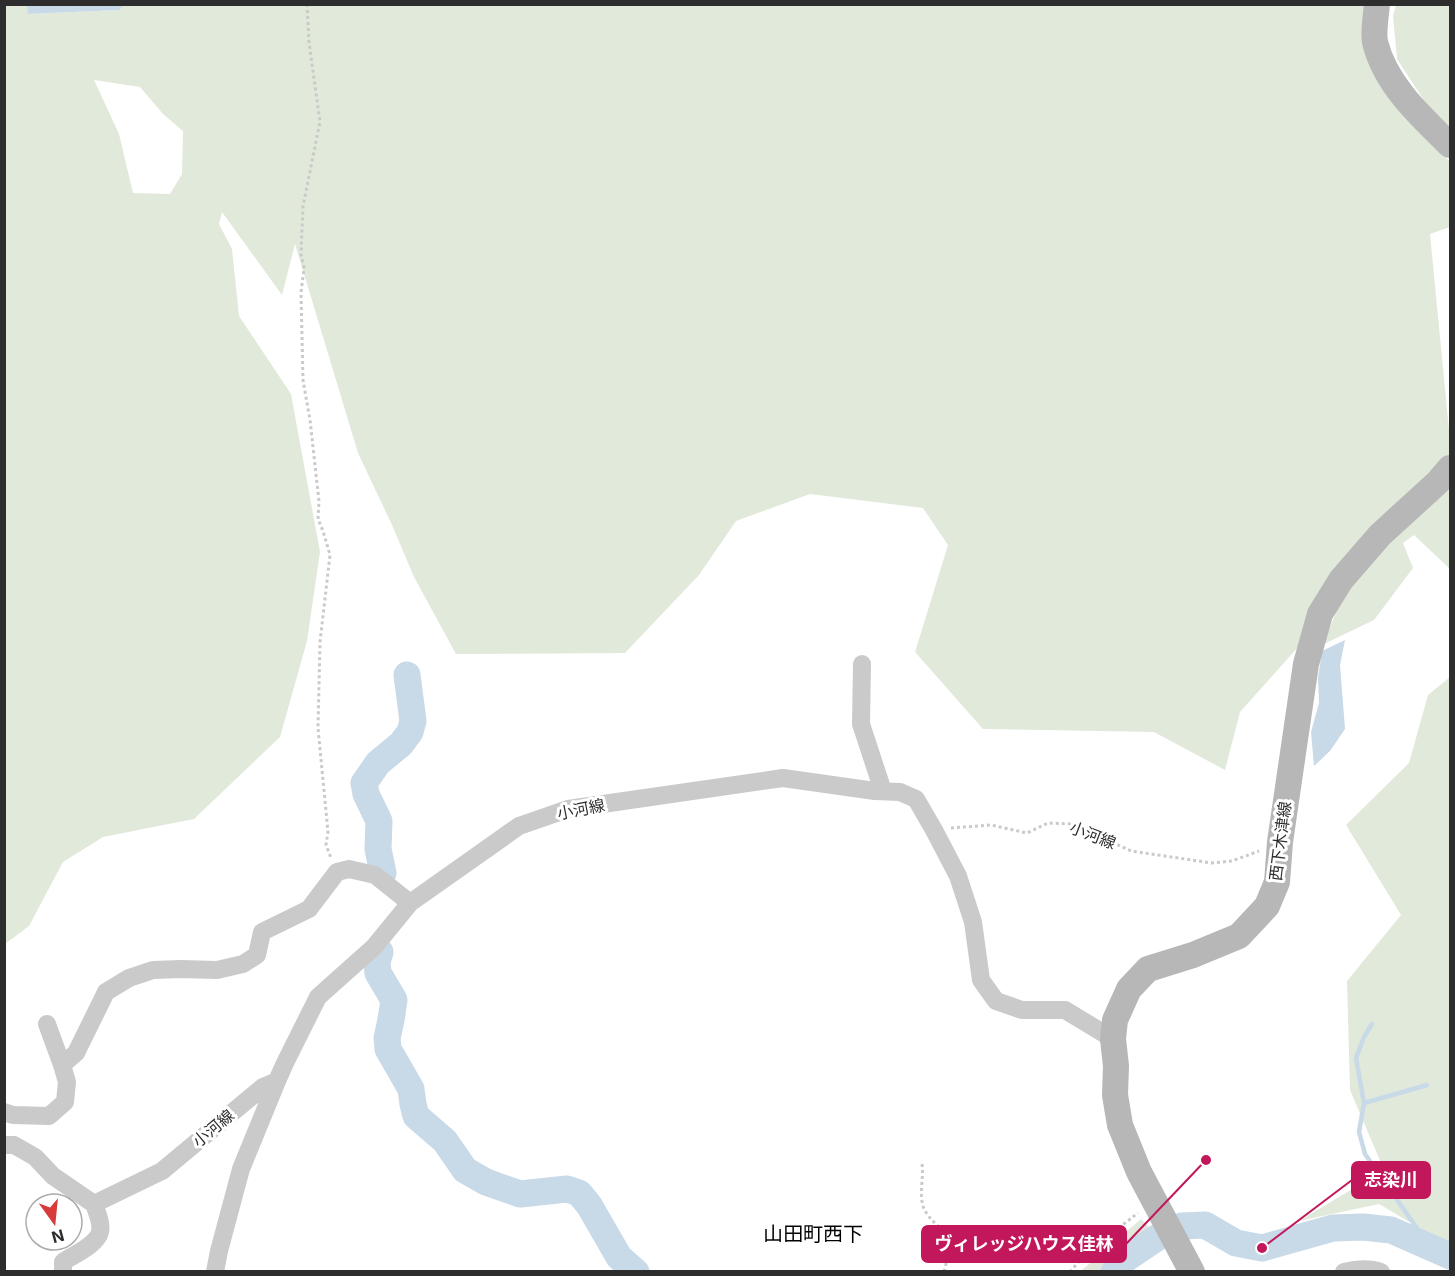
<svg xmlns="http://www.w3.org/2000/svg" width="1455" height="1276" viewBox="0 0 1455 1276" font-family="Inter,'Noto Sans JP',sans-serif">
<style>
.green{fill:#e1e9db;fill-rule:evenodd}
.water{fill:#c8d9e8}
.lines{fill:none;stroke-linecap:round;stroke-linejoin:round}
.stream{stroke:#c8d9e8;stroke-width:4.5}
.river{stroke:#c8d9e8;stroke-width:27}
.path{stroke:#cacaca;stroke-width:3;stroke-dasharray:3 3;stroke-linecap:butt}
.street{stroke:#cacaca;stroke-width:18}
.secondary{stroke:#b7b7b7;stroke-width:26}
.labels{text-anchor:middle;dominant-baseline:central;stroke-width:6;stroke-linejoin:round;paint-order:stroke}
.street-label{font-size:16px;fill:#2d2d2d;stroke:#fff}
.quarter-label{font-size:20px;fill:#000;stroke:#fff}
.leader{fill:none;stroke:#c2185b;stroke-width:2}
.callout-dot{fill:#c2185b;stroke:#fff;stroke-width:2}
.callout{fill:#c2185b;stroke:#c2185b;stroke-width:2}
.callout-label{font-size:18px;text-anchor:middle;font-weight:bold;fill:#fff}
</style>
<rect width="100%" height="100%" fill="#fff"/>
<path class="green" d="M123,4l1244,1 -4,14 18,68 69,75v65l-20,7 19,196 1,1v25l-150,189 -60,67 -15,58 -71,-38 -171,-3 -68,-77 33,-107 -25,-37 -113,-14 -74,27 -37,54 -74,78 -169,1 -42,-77 -22,-52 -34,-72 -63,-209 -13,51 -60,-83 -3,12 13,25 7,67 52,78 29,158 -13,89 -27,96 -86,82 -91,18 -40,25 -34,64 -24,18v-939h22l2,9 91,-4zM94,80l46,7 23,27 20,17 -1,43 -12,20 -37,-1 -14,-59z
M1396,5h54v121l-19,-15 -34,-52 -4,-43z
M1450,485v84l-36,-34 -11,8 10,25 -39,52 -52,25 27,-62z
M1450,677v569l-71,-42 -80,17 85,-51 -34,-80 -3,-109 54,-66 -55,-90 63,-62 19,-68z
M1141,1219l10,10 -44,42h-26z"/>
<path class="water" d="M27,5v-1l96,1 -3,5 -92,4z
M1345,640l-5,25 5,64 -15,22 -16,15 -3,-34 8,-29 -1,-25 4,-27z"/>
<g class="lines">
<path class="stream" d="M1372,1024l-8,13 -8,21 8,45 -5,29 6,22 65,93
M1364,1103l63,-18"/>
<path class="river" d="M383,873l-5,-24 1,-28 -13,-27 -2,-11 14,-20 23,-19 9,-12 3,-11 -6,-46
M380,952l-3,10 1,11 16,27 -3,20 -4,18 1,11 23,40 2,15 3,12 29,25 20,29 21,12 34,12 47,-5 12,4 10,12 30,52 17,15
M1114,1272l7,-10 37,-25 24,-11 23,-1 31,18 26,5 71,-20 30,-1 28,3 59,26"/>
<path class="path" d="M307,4l2,38 11,80 -17,84 -2,48 3,14 -3,25 2,87 7,40 9,81 -1,18 5,12 7,24 -10,87 -2,86 10,104 -2,13 5,13
M951,828l40,-3 36,8 21,-10 24,1 59,27 81,12 20,-2 27,-10
M922,1164c2,14 -3,28 1,42 5,16 25,24 26,38 1,8 -3,19 -5,28
M1070,1272l16,-19 52,-40"/>
<path class="street" d="M862,664l-1,60 22,67
M62,1065l14,-12 30,-61 23,-14 24,-8 28,-1 36,1 26,-6 14,-9 5,-23 47,-23 28,-37 12,-3 26,6 35,28
M4,1112l9,3 36,1 16,-14 2,-20 -5,-17 -15,-41
M4,1145h10l21,12 18,19 41,28
M63,1272v-10c10,-7 34,-17 37,-30 2,-9 -3,-19 -6,-28l68,-33 101,-84 14,-6 8,-18 33,-66 56,-50 36,-44 109,-77 49,-17 215,-31 92,13 25,1 16,7 18,31 24,46 15,46 8,58 15,21 26,9h43l48,29
M215,1272l4,-21 22,-82 36,-88
M1344,1272c12,-3 25,-4 37,0"/>
<path class="secondary" d="M1377,4c-1,12 -4,27 -2,38 10,42 45,74 75,103
M1192,1272l-53,-100 -19,-47 -5,-30 1,-29 -3,-27 2,-19 14,-31 19,-20 45,-14 46,-19 28,-30 10,-24 3,-40 26,-178 14,-50 21,-34 39,-45 58,-53 12,-14"/>
</g>
<g class="labels">
<g class="street-label">
<text transform="translate(581 809) rotate(-11)">小河線</text>
<text transform="translate(1093 835) rotate(21)">小河線</text>
<text transform="translate(1280 841) rotate(-83)">西下木津線</text>
<text transform="translate(213 1128) rotate(-40)">小河線</text>
</g>
<g class="quarter-label">
<text x="813" y="1234">山田町西下</text>
</g>
</g>
<path class="leader" d="M1262 1248L1352 1180M1206 1160L1126 1244"/>
<g class="callout-dot">
<circle cx="1262" cy="1248" r="6"/>
<circle cx="1206" cy="1160" r="6"/>
</g>
<g class="callout">
<rect x="1352" y="1162" width="78" height="36" rx="6"/>
<rect x="922" y="1226" width="204" height="36" rx="6"/>
</g>
<g class="callout-label">
<text x="1391" y="1186">志染川</text>
<text x="1024" y="1250">ヴィレッジハウス佳林</text>
</g>
<rect width="1455" height="1276" fill="none" stroke="#2d2d2d" stroke-width="12"/>
<g transform="translate(54 1222) rotate(165)"><circle r="28" fill="#ffffff" stroke="#ababab" stroke-width="1.5"/>
<path d="M0-4.5L10 22L0 15L-10 22Z" fill="#d83c3a"/>
<text y="-9" font-size="16" font-weight="bold" text-anchor="middle" fill="#2d2d2d">N</text>
</g>
</svg>
